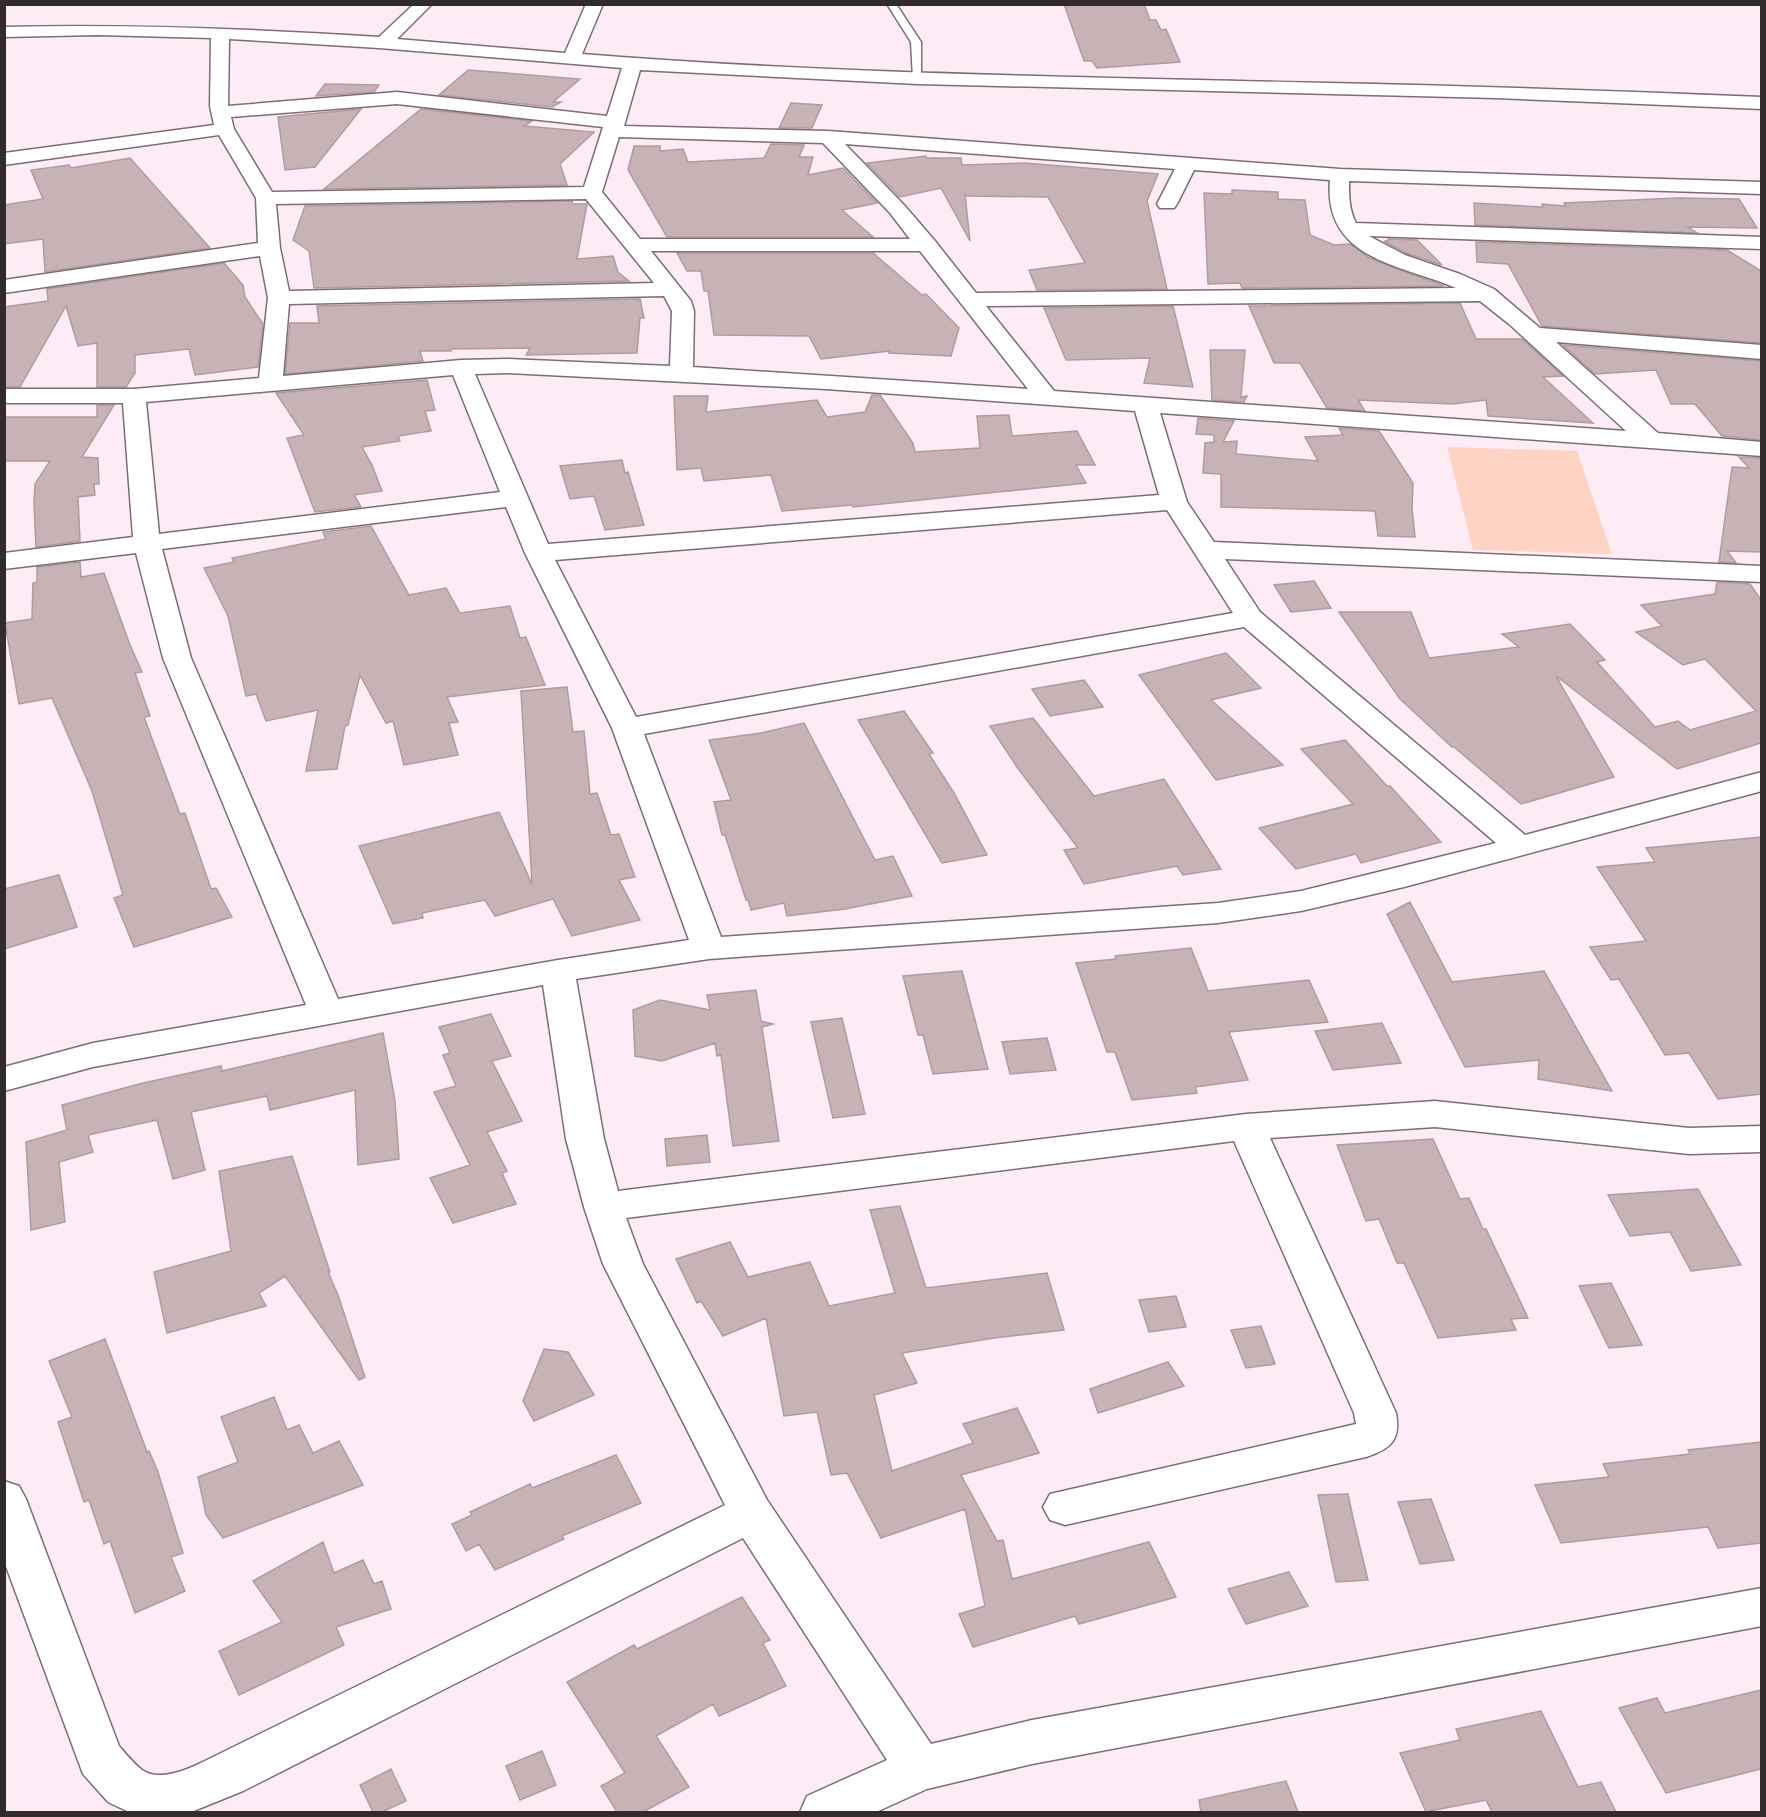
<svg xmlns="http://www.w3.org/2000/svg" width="1766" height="1817" viewBox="0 0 1766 1817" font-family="Cabin,sans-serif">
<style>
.green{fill:#fed3c4}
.building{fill:#c7b3b5;stroke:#b09c9e;stroke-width:1.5}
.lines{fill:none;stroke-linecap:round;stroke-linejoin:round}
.lane-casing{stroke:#7c6d76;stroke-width:3}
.street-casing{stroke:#7c6d76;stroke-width:3}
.lane{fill:#fff;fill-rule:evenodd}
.street{fill:#fff;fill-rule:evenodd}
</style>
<rect width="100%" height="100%" fill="#fdebf6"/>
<path class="green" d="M1447,447l130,4 35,103 -139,-4z"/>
<path class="building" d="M1064,4h80l6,16h6l5,10 5,-1 14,33 -83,6 -5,-7h-8z
M468,70l112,9 -27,23h8l-9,5 -113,-12z
M325,84l54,1 -5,7 -58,4z
M791,103l31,2 -10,23h-33z
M361,109l-46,58 -30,3 -7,-53z
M421,109l111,12 -8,5 70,6 -34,32 7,21 -243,4z
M771,144l33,1 -5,12h14l-5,18 35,-7 34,35 -35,7 31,27h-206l-39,-67 6,-24h26v5l23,-2 5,13 76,-4z
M926,156l1,2h34l1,7 63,-2 133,11 -11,27 20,88 -130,1 -8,-20 56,-7 -37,-66 -81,-1 -2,-2 5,47 -29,-53 -41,9 -33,-34z
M130,158l80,90 -165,24 -2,-33 -39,5v-39l39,-6 -12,-29 38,-5 2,3z
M1232,190l46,2v7l27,1 5,35 24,10 16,-1 18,13 21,9 55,20 -202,2 -2,-5 -32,1 -4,-91 28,1z
M1678,198l61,1 18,29 -69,-1 9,6 -222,-8 -1,-22 69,4 -1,-3 24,2 -2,-3z
M572,201l1,3h14l-10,55 36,-3 5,16 11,9 -315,7 -5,-37 -16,-11 12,-34z
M1388,239l29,1 25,25 -36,-12 -22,-12h4z
M1476,242l251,8 34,21v72l-219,-17 -34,-62 -31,-2z
M677,253h196l49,42 4,-1 33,34 -8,28 -62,-3 1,-2 -69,8 -12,-23 -95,-1 -6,-44h-4l-3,-20h-14z
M224,263l19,22 2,12 18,27 -5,43 -63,8 -6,-26 -54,6v18l-9,14h-29v-44l-19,3 -12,-40 -46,81h-16v-80l44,-6 -1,-12z
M640,299l4,19h-4l-3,35 -111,2 4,-7 -78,1 -1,2h-31l3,10 -138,13 5,-51h29l-2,-17z
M1460,303l16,36h46l41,37 -20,1 50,46 -105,-7 -2,-16 -34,4 -94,-4 7,11 -38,-3 -27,-45h-26l-25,-57z
M1173,306l20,81 -49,-4 6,-25 -84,2 -22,-52z
M1563,345l198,16v79l-39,-4 -27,-32h-24l-15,-34 -61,4z
M1210,350h35l-4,47 6,-1 -3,6 -32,-2z
M427,380l8,30 -10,1 6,20 -33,5 2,5 -38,6 10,18 10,26 -28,4 7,12 -46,5 -28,-74 17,-3 -28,-42z
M872,395h8l33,48 2,9 65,-4 -3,-32 32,-1 3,21 65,-5 18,34h-19l10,18 -233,24 -1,-2 -70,6 -11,-36 -67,6 -3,-13 -24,2 -3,-74h34l-2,16 111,-12 10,17 38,-5z
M97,405h17l-32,52 16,1 1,26h-5l1,11 -17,2 2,44 -44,6 -2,-44 1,-19 15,-23h-46v-44h93z
M1198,418l36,3 -11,21 14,-1 -1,13 82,7 -13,-24 38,-2 -4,-7 40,3 34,52 -1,25 3,29 -37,-1 -3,-25 -154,-4v-33l-18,-1 2,-30 9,-1v-7l-18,-1z
M1739,457l22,1v94l-34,-1 9,12 -17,-1 13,-95 17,1z
M622,460l3,13 3,-1 16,53 -39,5 -11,-34 -24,3 -10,-33z
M371,526l38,69 37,-7 14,25 50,-7 10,32 6,-1 19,48 -98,12 11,25 -9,1 9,32 -54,10 -11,-44 -7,2 -26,-48 -12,50 -3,1 -8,43 -31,2 12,-61 -52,11 -10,-27 -10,2 -18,-80 -24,-48 30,-6 -2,-4 94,-19 -3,-7z
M80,562l1,15 23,-4 26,72 12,27 -7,1 15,43 -6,1 36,97 5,-1 26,76 5,-1 16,29 -98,30 -20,-49 9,-3 -31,-104 -40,-93 -33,6 -14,-81 27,-4 1,-36 4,-1v-15z
M1314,581l17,27 -40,4 -17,-27z
M1717,582l33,2 11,16v143l-84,26 -121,-93 58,101 -93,27 -67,-57h-2l-52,-48 -61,-87h72l18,46 90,-11 -17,-13 68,-10 35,36 -8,2 58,65 23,-6 12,9 66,-19 -51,-52 -22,6 -47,-33 26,-6 -21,-21 74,-11z
M1226,653l35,35 -50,12 72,65 -67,15 -77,-105z
M1084,680l19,27 -53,9 -18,-27z
M567,687l6,45 11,-1 6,63 7,-1 14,42 8,-1 16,43 -16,3 21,40 -68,16 -19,-37 -58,17 -10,-16 -63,13 1,5 -30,6 -34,-78 140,-34 33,72 -11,-193z
M904,711l29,42 -4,1 25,39 33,62 -45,8 -84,-143z
M1033,718l61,78 70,-17 57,90 -38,6 -6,-9 -93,18 -20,-34 14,-2 -61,-81 -27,-41z
M804,723l71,137 18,-4 19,40 -67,13 -58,7 -3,-13 -33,7 -3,-10h-2l-21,-65h-3l-8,-33 17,-2 -22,-60 52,-7z
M1345,740l42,46h3l51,56 -80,21 -5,-9 -60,15 -37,-41 94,-24 -52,-55z
M1761,837v257l-43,5 -29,-46 -24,2 -46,-76 -8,1 -21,-33 56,-6 -49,-74 58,-5 -9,-14z
M59,875l18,52 -73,22v-60z
M1410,902l42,80 92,-11 68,120 -74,-12 1,-19 -74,7 -78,-153z
M1191,948l17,43 101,-11 19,42 -99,10 19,48 -53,7 2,6 -65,7 -17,-48h-8l-31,-89 40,-4 -1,-3z
M962,971l26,98 -55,5 -10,-39h-5l-15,-59z
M756,990l5,31 12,3 -11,3 17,114 -46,5 -12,-91 -4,1 -2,-13 -53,18 -27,-5 -2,-46 27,-10 50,10 -3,-15z
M491,1014l20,42 -19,5 30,60 -35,11 20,39 -5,2 14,31 -63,19 -23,-45 40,-13 -36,-73 22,-6 -13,-31 7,-2 -11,-26z
M842,1018l23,96 -32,4 -22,-96z
M1382,1023l19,40 -68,7 -18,-39z
M383,1033l12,68 4,58 -41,6 -3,-75 -85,20 -3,-14 -76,16 14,58 -32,9 -16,-59 -69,15 5,17 -34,10 6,60 -34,8 -5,-88 41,-12 -5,-25 77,-21 82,-18 1,5z
M1047,1038l9,32 -46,4 -8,-32z
M707,1135l3,27 -43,4 -2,-27z
M1433,1139l27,60 9,-1 14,31h3l42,89 -17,1 5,11 -78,8 -34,-75h-7l-18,-44 -13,2 -29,-76z
M292,1156l38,116h-2l10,23 27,82 -6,3 -74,-104 -26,17 7,13 -99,27 -13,-61 77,-21 -12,-80z
M1698,1189l43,76 -50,6 -21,-39 -40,4 -22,-41z
M900,1206l26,82 121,-15 17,57 -70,8 -92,15 15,30 -43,12 18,76 81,-28 -10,-19 54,-16 22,45 -78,22 36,66 6,-1 9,39 137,-37 27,55 -97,27 -4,-8 -102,31 -14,-33 26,-8 -20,-97 -84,29 -34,-65 -16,2 -14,-63 -33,4 -18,-98 -43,18 -22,-35 -4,2 -21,-44 54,-17 18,35 62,-15 19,44 66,-13 -25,-83z
M1611,1283l31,62 -33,3 -30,-62z
M1176,1296l10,31 -37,5 -10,-32z
M1261,1326l14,38 -29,4 -15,-38z
M105,1339l42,113 2,-1 9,21 25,81 -12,4 14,34 -50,22 -25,-72 -6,3 -15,-44 -5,2 -26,-80 14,-5 -23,-56z
M544,1349l24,3 26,43 -60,26 -11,-20z
M1168,1362l16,24 -86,27 -8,-24z
M274,1397l13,33 12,-5 14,28 26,-12 24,44 -140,53 -17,-23 -8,-38 40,-15 -17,-45z
M1761,1442v101l-43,5 -10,-21 -147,16 -26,-58 74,-8 -6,-13 87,-10 -2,-4z
M616,1455l25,48 -79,33 2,3 -69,31 -16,-26 -13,7 -14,-27 20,-9 -2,-3 60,-28 2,4z
M1348,1494l5,24 15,62 -32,2 -18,-87z
M1431,1499l23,61 -34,4 -22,-62z
M323,1542l11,31 29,-13 11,24 8,-3 9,28 -55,18 8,18 -105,50 -20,-44 63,-29 -29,-41z
M1289,1572l19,34 -62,18 -18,-35z
M742,1597l28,43 -7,3 23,43 -67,30 -6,-12 -57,32 33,51 -46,25h-26l-16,-26 24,-13 -58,-91 67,-37 3,4z
M1761,1690v79l-95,24 -47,-85 38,-10 8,15z
M1541,1711l37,76 23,-5 15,30h-124l-6,-12 -60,12 -26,-59 60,-13 -4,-11z
M542,1751l14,34 -36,15 -14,-34z
M391,1769l15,32 -24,11h-9l-13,-27z
M1286,1781l12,31h-97l-2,-12z"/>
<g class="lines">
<g class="lane-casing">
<path id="lane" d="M887,4h9l25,38v39l-8,-2 -2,-37z"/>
</g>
<g class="street-casing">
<path id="street" d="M414,4h18l-35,35 168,14 21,-49h17l-21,50c249,20 498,23 747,29 144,3 288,8 433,14v12l-266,-11 -578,-14 -278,-14 -16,56 204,5 512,38 422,13v12l-413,-13c0,15 0,29 7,42l406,14v12l-393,-13 36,19 55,19 34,15 46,39 222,17v14l-206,-17 102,91 104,9v14l-602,-43 27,89 27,40 548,24v16l-537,-23 35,53 265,223 237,-63v19l-358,96 -103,24 -83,12 -509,36 -133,20 28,160 14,52 628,-77 189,-13 254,27 73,-2v26l-73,2 -254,-27 -165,11 126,275c5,27 -5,36 -30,44l-301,68 -15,-5 -7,-13 7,-13 306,-70 -2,-11 -120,-272 -608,77 17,46 124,236 164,244 101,-24 730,-132v38l-730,138 -105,25 -51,23h-76l7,-16 80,-36 -144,-222 -500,253 -52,21h-62l-21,-10 -25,-28 -79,-213v-80l15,5 7,13 93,247c7,8 14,17 23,24 18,13 49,-2 67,-11l516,-254 -122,-241 -19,-57 -18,-68 -23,-154 -450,82 -89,24v-24l89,-24 213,-38 -143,-347 -27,-105 -132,16v-16l129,-16 -10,-134h-119v-14h130l125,-11 9,-80 -8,-42 -256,37v-13l254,-37 -2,-45 -37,-63 -215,30v-12l210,-28 -4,-19 1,-68 -113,-3 -94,2v-10c126,-3 250,2 375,10zM229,39l150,9 243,20 -15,48 -210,-24 -169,14zM397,104l206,23 -19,60 -312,5 -38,-63 -3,-12zM619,137l204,6 67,70 20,26h-270l-38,-47zM845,144l330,25 -18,35 3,4h14l3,-4 17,-34 136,10c-7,80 70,84 126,108l-480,5 -41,-52 -31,-36zM586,199l68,84 -365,8 -9,-43 -4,-44zM651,251h269l108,138 -335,-22 1,-56 -3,-10zM664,296l8,15 -2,55 -162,-7 -47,1 -178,16 6,-72zM1480,301l29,23 117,107 -572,-40 -68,-85zM508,373l318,16 309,22 24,84 -611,49 -73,-170zM453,375l47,117 -341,42 -13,-132zM506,507l19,46 87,175 77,212 -131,20 -220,39 -147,-341 -29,-109zM1167,510l66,103 -597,104 -81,-157zM1244,627l252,216 -195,48 -83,12 -497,34 -77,-203z"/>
</g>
<use href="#lane" class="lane"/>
<use href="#street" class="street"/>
</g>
<rect width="1766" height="1817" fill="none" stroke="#312b2e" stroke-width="12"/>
</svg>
